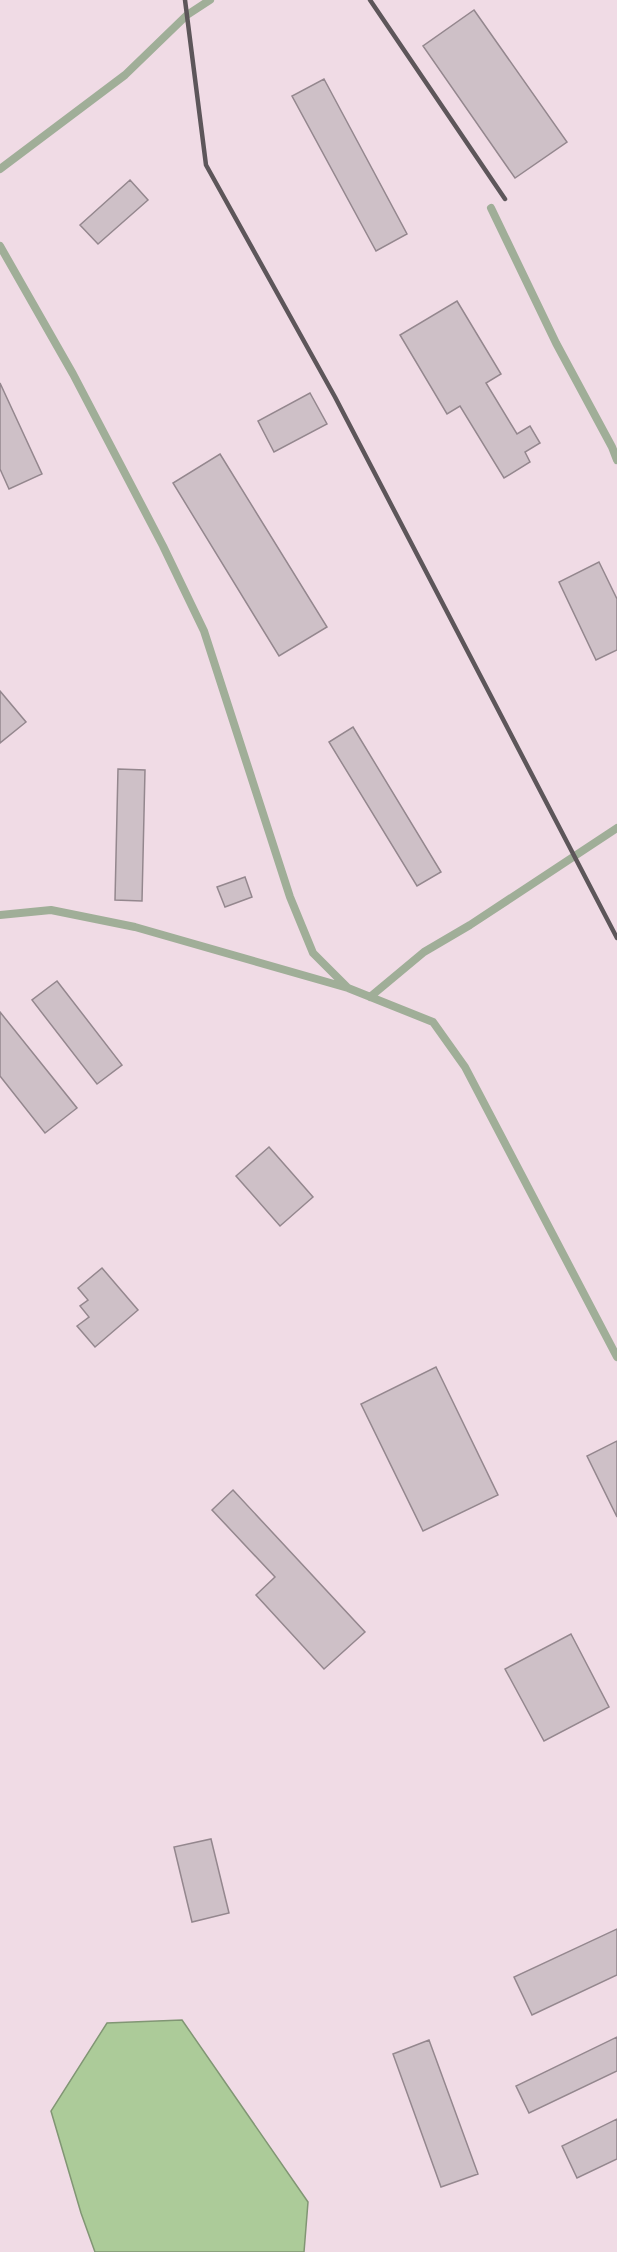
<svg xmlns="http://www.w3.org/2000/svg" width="617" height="2252" viewBox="0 0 617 2252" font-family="'Exo 2',sans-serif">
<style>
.built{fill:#f0dbe5}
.water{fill:#accb99;stroke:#819674;stroke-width:1.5}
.building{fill:#cec0c7;stroke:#94878e;stroke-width:1.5}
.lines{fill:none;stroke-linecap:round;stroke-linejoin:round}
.lane{stroke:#a0ae98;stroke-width:8}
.rail{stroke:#5d565a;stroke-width:4.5}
</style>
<rect width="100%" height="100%" fill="#f5e8ee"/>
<path class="built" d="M0,0h617v2252h-617z"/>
<path class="water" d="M182,2020l126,182 -4,50h-209l-14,-39 -30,-102 56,-88z"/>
<path class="building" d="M474,10l93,132 -52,36 -92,-132z
M324,79l83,155 -31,17 -84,-155z
M130,180l18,20 -50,44 -18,-19z
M457,301l44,73 -15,9 31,51 13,-8 10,17 -15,9 5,10 -26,16 -44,-72 -13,8 -47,-79z
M0,383l42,91 -33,15 -9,-20z
M310,393l17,31 -53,28 -16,-31z
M220,454l107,173 -48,29 -106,-173z
M599,562l18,37v51l-21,10 -37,-78z
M0,691l26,31 -26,21z
M353,727l88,145 -24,14 -88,-144z
M118,769l27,1 -3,131 -27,-1z
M245,877l7,20 -27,10 -8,-20z
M57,981l65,84 -25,19 -65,-84z
M0,1012l77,96 -32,25 -45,-57z
M269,1147l44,50 -33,29 -44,-50z
M102,1268l36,42 -43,37 -18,-21 12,-9 -9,-11 8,-6 -10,-12z
M436,1367l62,128 -75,36 -62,-127z
M617,1441v76l-30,-61z
M233,1490l132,142 -41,37 -68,-74 19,-18 -63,-67z
M571,1634l38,73 -65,34 -39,-72z
M211,1839l18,74 -37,9 -18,-75z
M617,1929v46l-85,40 -18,-38z
M617,2037v34l-88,42 -13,-27z
M429,2040l49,134 -37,13 -48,-133z
M617,2119v40l-40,19 -15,-32z"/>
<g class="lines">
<path class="lane" d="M0,169l125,-94 62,-60 23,-15
M491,208l65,135 56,104 5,13
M0,246l73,128 90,172 41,85 86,266 23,56 34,34
M0,915l51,-5 84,17 213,61 85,34 32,45 152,290
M370,997l54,-45 46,-27 147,-97"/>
<path class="rail" d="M185,0l21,165 129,232 282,541
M370,0l135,199"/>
</g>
</svg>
